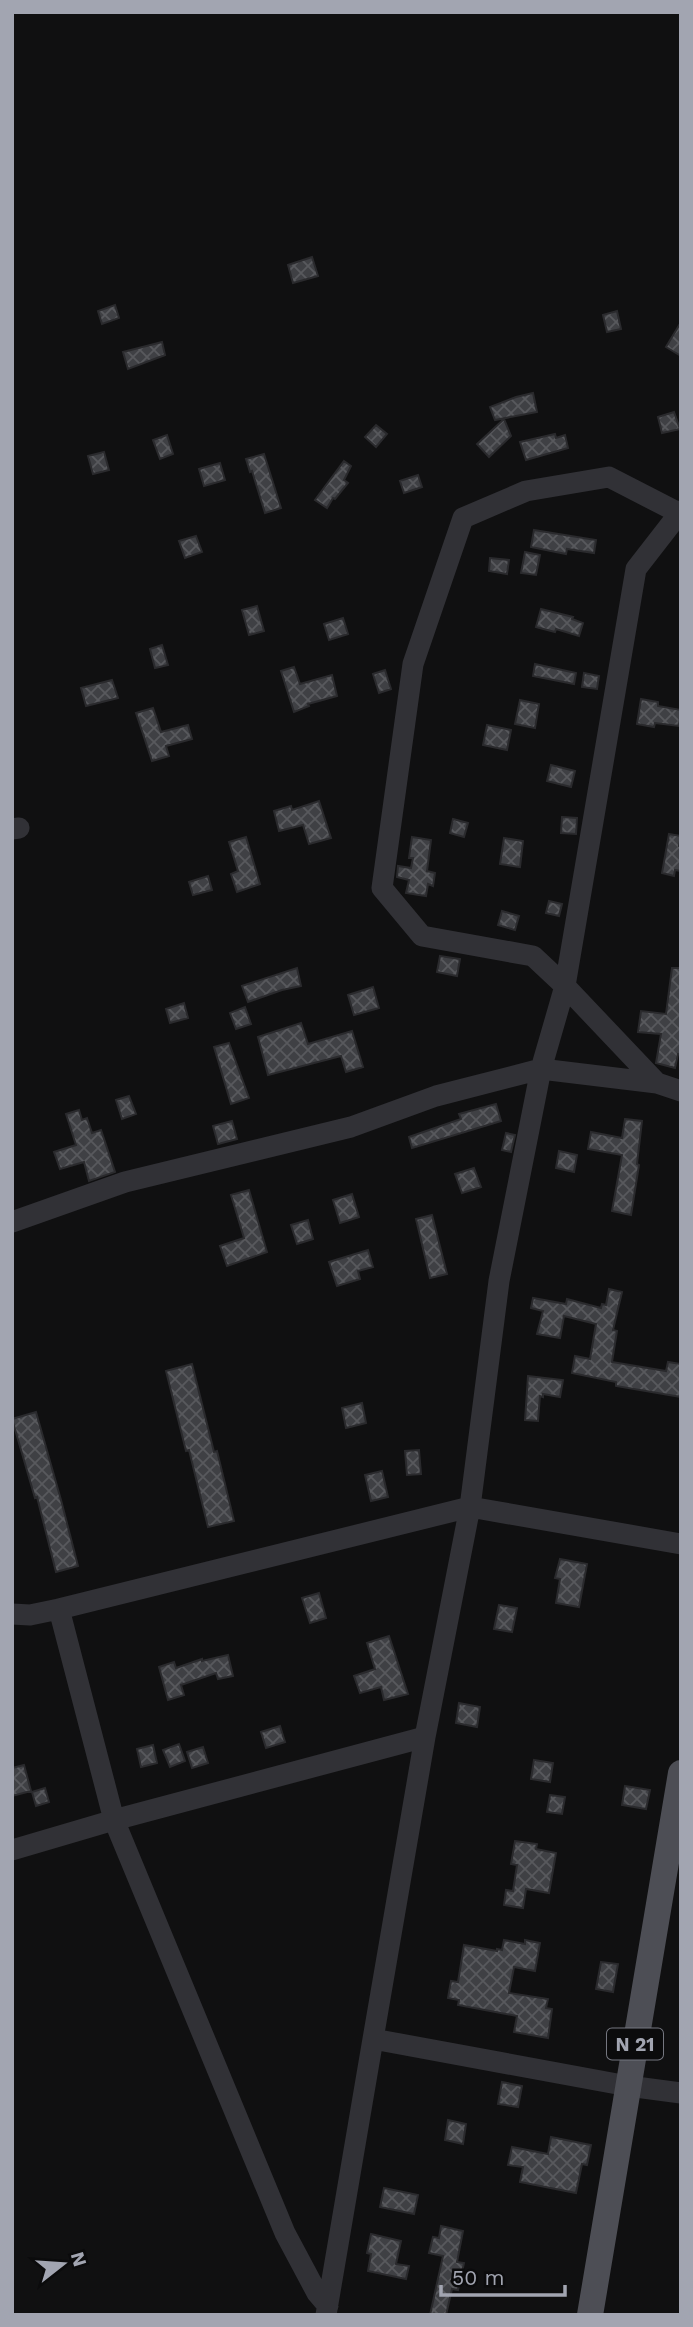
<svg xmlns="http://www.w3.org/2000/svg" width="693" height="2327" viewBox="0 0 693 2327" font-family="'Work Sans',sans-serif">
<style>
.building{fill:url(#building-cross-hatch);stroke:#2a2a2d;stroke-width:2}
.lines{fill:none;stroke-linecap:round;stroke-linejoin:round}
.minor{stroke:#313136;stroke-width:21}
.major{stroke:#4d4e55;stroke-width:26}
.labels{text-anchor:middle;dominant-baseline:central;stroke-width:7;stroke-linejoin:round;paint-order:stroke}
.shield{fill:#0b0b0c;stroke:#757780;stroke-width:2}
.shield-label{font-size:19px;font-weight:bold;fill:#a2a5b1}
</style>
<defs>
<pattern id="building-cross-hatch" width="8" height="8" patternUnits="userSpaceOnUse" patternTransform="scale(1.75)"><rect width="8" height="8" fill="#3f4044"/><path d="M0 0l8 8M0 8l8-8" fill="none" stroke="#58595d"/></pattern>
</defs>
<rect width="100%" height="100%" fill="#101011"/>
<path class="building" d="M312,257l6,19 -25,7 -5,-18z
M115,305l4,13 -17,6 -4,-13z
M617,311l4,18 -14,3 -4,-17z
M681,322v34l-15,-9z
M162,342l3,13 -37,14 -5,-17z
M533,393l4,19 -42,8 -5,-13 26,-10z
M674,412l6,17 -18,4 -4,-16z
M504,419l7,17 -22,21 -12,-13z
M376,425l11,9 -11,13 -11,-10z
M555,434l1,4 9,-3 3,13 -42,12 -6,-18z
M167,435l6,19 -13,5 -7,-19z
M104,452l5,18 -16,4 -5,-18z
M264,454l17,54 -16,5 -13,-42 -2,1 -4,-13z
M344,461l7,5 -7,14 4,3 -13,16 -2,-1 -6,10 -12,-8z
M220,463l5,17 -21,6 -5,-17z
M418,475l4,12 -18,6 -4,-12z
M534,530l62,10 -2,13 -27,-4 -1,5 -35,-7z
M196,536l6,16 -17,6 -6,-17z
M525,552l15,3 -4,20 -15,-2z
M490,558l19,2 -2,14 -18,-3z
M257,606l7,25 -15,4 -7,-25z
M541,609l32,8 -1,2 11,4 -4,13 -23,-7 -1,3 -19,-5z
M343,618l5,16 -19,6 -5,-16z
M162,645l6,20 -13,3 -5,-19z
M535,664l41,9 -2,11 -41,-8z
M294,667l6,17 32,-9 5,21 -29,8 1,2 -15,6 -13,-41z
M385,670l6,19 -12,4 -6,-19z
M584,673l15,3 -2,13 -15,-2z
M112,680l6,18 -32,8 -5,-18z
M641,699l17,3v4l23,4 -2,16 -24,-3 -1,4 -17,-3z
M520,700l19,4 -4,24 -20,-4z
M153,708l8,24 27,-7 4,14 -26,7 3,10 -17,5 -16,-48z
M487,725l24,5 -4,20 -24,-5z
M551,765l24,6 -4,16 -24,-6z
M319,801l12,37 -22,6 -6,-19 -24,6 -5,-20 17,-5 1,4z
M562,817l15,1 -1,16 -15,-1z
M453,819l15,4 -4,14 -14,-4z
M669,834l12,2 -2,10 2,1v24l-6,-1 -1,6 -12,-3z
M246,837l14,47 -23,8 -6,-18 7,-3 -9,-29z
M412,837l19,3 -4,31 8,2 -2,13 -5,-2 -2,12 -20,-3 3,-13 -12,-3 1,-11 13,2 2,-10h-4z
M504,838l19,3 -3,26 -20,-3z
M208,876l4,14 -19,5 -4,-13z
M549,901l13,3 -3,12 -13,-3z
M502,911l17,5 -4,14 -17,-5z
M440,956l20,3 -3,17 -20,-4z
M297,968l4,18 -19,4 -34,12 -6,-16z
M672,968h9v87l-3,-1 -3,14 -19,-5 5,-29 -23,-2 3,-21 25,3z
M373,987l6,21 -25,7 -6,-20z
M184,1003l4,15 -18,5 -4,-14z
M245,1007l6,17 -15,5 -6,-16z
M301,1023l7,21 44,-13 11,36 -17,5 -5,-16 -73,19 -10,-38z
M229,1043l20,55 -18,6 -17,-57z
M129,1096l7,18 -14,5 -6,-19z
M496,1104l5,17 -89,27 -3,-11 52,-18 -2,-5z
M79,1110l3,10 5,-2 5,15 9,-3 14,42 -26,9 -5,-19 -24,7 -6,-17 22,-7 -10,-31z
M625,1119l17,2 -5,43 2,1 -8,50 -19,-4 10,-56 -34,-6 3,-17 31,6z
M232,1121l5,18 -19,5 -5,-18z
M506,1133l9,2 -4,17 -9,-2z
M559,1151l18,4 -3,17 -18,-4z
M474,1168l7,19 -19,6 -7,-19z
M249,1190l18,62 -40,14 -7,-20 24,-8 -13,-43z
M352,1194l7,23 -19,6 -7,-23z
M432,1215l15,59 -17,4 -14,-59z
M308,1220l5,19 -16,5 -6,-19z
M368,1250l5,17 -15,4 2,8 -23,7 -8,-24z
M609,1289l13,3 -9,38 4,1 -5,31 54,9 2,-9 13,2v33l-65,-11v-4l-44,-9 3,-17 15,3 6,-35 -32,-8 -4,22 -23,-4 6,-23 -12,-3 2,-10 33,6 1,-5 34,9 1,-4 4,1z
M192,1364l22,88 3,-1 17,70 -26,6 -19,-77 -3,1 -20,-80z
M528,1376l35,4 -3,17 -17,-3v3l-3,-1 -2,25 -13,-1z
M362,1403l4,20 -20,5 -4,-20z
M36,1412l25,88 17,66 -22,6 -19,-75 -2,1 -23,-79z
M419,1450l2,24 -14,1 -2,-24z
M382,1471l6,26 -17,4 -6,-26z
M560,1559l27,5 -8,43 -23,-4 4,-24 -5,-1z
M319,1593l7,25 -16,5 -8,-25z
M499,1605l18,3 -5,24 -18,-3z
M389,1636l19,58 -24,6 -3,-13 -21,6 -6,-17 21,-7 -8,-26z
M228,1655l5,21 -15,3 -2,-6 -35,12 3,10 -16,5 -9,-33 15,-5 2,6 26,-9v2z
M459,1703l21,4 -3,20 -21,-4z
M280,1726l5,16 -19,6 -5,-16z
M179,1744l6,17 -15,6 -7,-17z
M153,1745l4,18 -16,4 -4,-18z
M203,1747l5,16 -16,5 -5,-16z
M534,1760l19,3 -3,19 -19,-3z
M24,1765l7,26 -19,5v-28z
M625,1786l25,4 -4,19 -24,-4z
M45,1788l4,14 -13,4 -4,-14z
M550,1795l15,2 -3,17 -15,-2z
M515,1841l22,3 -1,5 20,4 -7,40 -23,-4 -3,19 -19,-3 2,-15 7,1 4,-26 -6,-1z
M504,1940l21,4v-4l15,3 -5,28 -21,-4 -5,26 39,6 -2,9 6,1 -4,29 -34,-6 3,-16 -59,-11 1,-5 -11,-2 3,-17 7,1 6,-37 33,6v-2l5,1z
M601,1962l17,2 -5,28 -17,-3z
M502,2082l20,4 -4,21 -20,-3z
M448,2120l18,4 -3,20 -18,-4z
M551,2137l40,8 -4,20 -5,-1 -6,29 -56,-11 3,-15 -15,-2 4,-18 36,7z
M384,2188l34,7 -4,19 -34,-7z
M441,2226l22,5 -6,31 7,1 -6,27 -6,-1 -6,26h-16l13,-59 -14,-3 4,-16 6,1z
M371,2234l30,7 -5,23 13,2 -3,13 -38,-8 3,-17 -4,-1z"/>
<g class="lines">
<path class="minor" d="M12,829l7,-1
M657,1083l-92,-97 -32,-30 -111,-20 -40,-48 31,-224 50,-146 63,-27 83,-14 72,37
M12,1222l113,-40 226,-55 85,-31 105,-27 116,14 24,8
M12,1614l18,1 29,-6 411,-102 211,37
M12,1850l102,-30 -55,-211
M373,2039l52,-302 45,-230 29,-226 42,-212 24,-83 71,-417 45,-58
M328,2306l-11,-13 -32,-60 -171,-413 311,-83
M326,2315l47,-276 255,47 53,7"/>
<path class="major" d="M590,2315l91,-542"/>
</g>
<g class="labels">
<rect class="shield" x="607" y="2028.5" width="56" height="31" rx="5"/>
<g class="shield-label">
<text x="635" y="2044">N 21</text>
</g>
</g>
<rect width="693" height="2327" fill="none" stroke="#a2a5b1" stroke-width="28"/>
<g transform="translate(63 2264) rotate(73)" stroke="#0b0b0c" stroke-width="5" paint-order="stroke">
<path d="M0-5L12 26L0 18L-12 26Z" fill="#a2a5b1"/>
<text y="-10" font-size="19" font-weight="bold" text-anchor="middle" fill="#a2a5b1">N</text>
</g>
<path d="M441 2285v10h124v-10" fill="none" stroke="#a2a5b1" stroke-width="3.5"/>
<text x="452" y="2285" font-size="21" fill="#a2a5b1" stroke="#0b0b0c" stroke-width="5" paint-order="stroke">50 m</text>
</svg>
